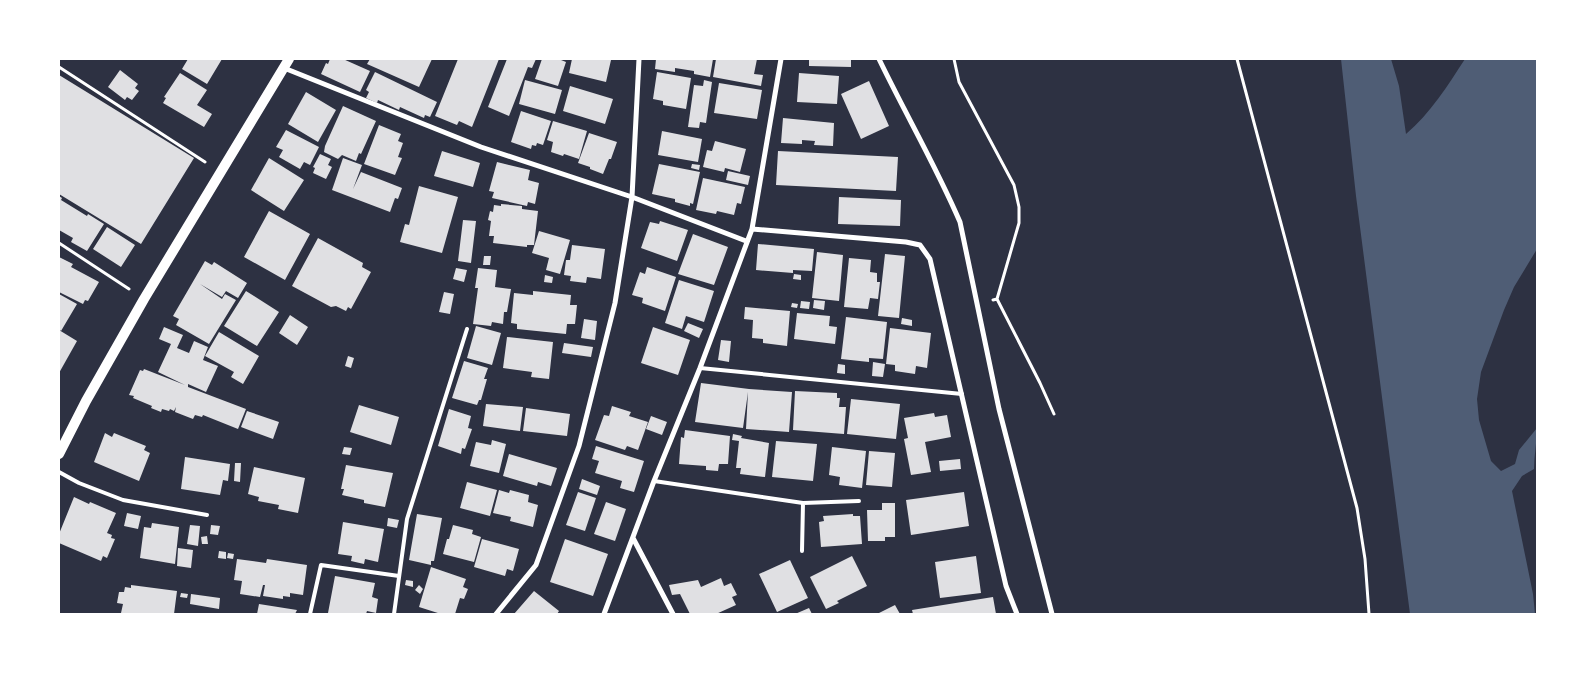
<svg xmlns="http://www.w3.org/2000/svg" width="1596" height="673" viewBox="0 0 1596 673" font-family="Helvetica,sans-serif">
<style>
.water{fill:#4f5d75}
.building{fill:#e0e0e3}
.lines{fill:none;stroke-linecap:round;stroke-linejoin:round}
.path{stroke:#fff;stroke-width:3}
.service{stroke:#fff;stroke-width:4}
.minor{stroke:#fff;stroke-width:5}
.secondary{stroke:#fff;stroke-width:10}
</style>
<rect width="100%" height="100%" fill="#2d3142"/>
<path class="water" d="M1341,59h50l8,27 7,48c24,-20 42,-49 59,-75h72v190l-23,38 -10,23 -23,62 -4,27 2,21 12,41 10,10 14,-7 4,-14 18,-22c0,14 -3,27 -3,41l-12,7 -10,15 21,103 2,20h-125l-54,-418z"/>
<path class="building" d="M188,59h34l-15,25 -25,-15z
M330,59h13l27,12 -10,21 -39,-18 5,-11 2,1z
M370,59h62l-13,28 -52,-23z
M458,59h41l-27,68 -13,-6 -2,4 -22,-9z
M507,59h29l-4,9 -4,-1 -19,49 -21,-9z
M542,59h19v1l5,2 -8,24 -23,-7z
M572,59h38l1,1 -5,22 -37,-9z
M656,59h57l-3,18 -16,-3v-3l-19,-3v4l-20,-3z
M716,59h41l-3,15 9,1 -2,11 -48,-9z
M809,59h42v8l-42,-1z
M120,70l18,14 -3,4 4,3 -7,9 -5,-3 -2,3 -17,-13z
M375,72l62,30 -7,15 -5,-2 -1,3 -24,-11 -1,3 -21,-10 -1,3 -11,-5 3,-6 -3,-2z
M657,72l34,6 -5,31 -23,-4v-4l-10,-2z
M180,73l27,17 -10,15 15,9 -8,13 -41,-24 3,-5 -2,-1z
M799,73l40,3 -2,28 -40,-2z
M59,75l135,83 -53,86 -82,-50z
M525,80l37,10 -7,24 -36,-10z
M704,80l8,2 -6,41 -6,-1 -1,6 -11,-1 6,-42 9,1z
M869,81l20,45 -28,13 -20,-45z
M719,83l43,7 -5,29 -43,-6z
M570,86l43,13 -8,25 -42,-13z
M306,92l30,18 -18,32 -30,-18z
M343,106l33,15 -15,33 -2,-1 -3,8 -14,-6 -4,4 -14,-7 1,-6z
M521,111l30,10 -8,24 -6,-2 -1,3 -4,-1 -1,4 -20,-7z
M783,118l51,5 -1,23 -19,-1 1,-4 -13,-1v4l-21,-1z
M553,121l34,10 -8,28 -15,-5 -1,2 -12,-4 2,-10 -6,-2z
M379,125l22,9 -3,7 5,2 -5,14 4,1 -7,17 -31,-11z
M286,130l33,17 -9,18 -6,-3 -4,7 -21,-12 4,-7 -7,-3z
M662,131l40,8 -4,23 -40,-7z
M589,133l28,9 -6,17h-2l-6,15 -13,-5v-2l-12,-4z
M715,141l31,8 -6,23 -15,-4 -1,4 -21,-5 4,-17 5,1z
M442,151l38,12 -7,24 -39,-11z
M778,151l120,6 -2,34 -120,-6z
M320,154l11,5 -3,6 4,2 -6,12 -13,-6 2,-5 -2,-1z
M269,158l35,22 -20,31 -33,-21z
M343,158l19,7 -9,24 8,-17 41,16 -4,11 -3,-1 -5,14 -58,-22z
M497,162l33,8 -2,10 11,3 -4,21 -7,-2 -1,4 -35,-8 2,-6 -5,-1z
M659,164l41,8 -7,32 -3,-1v3l-15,-4v-3l-23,-5z
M692,164l8,1 -1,5 -8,-2z
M728,171l22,5 -2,9 -22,-5z
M703,178l42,9 -4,17 -4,-1 -3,12 -17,-4 -1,3 -20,-4z
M419,186l39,11 -16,56 -42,-11 5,-18 4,1z
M59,196l3,2 -1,2 26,16 1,-2 16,10 -17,27 -16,-9 2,-4 -14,-8z
M839,197l62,3 -1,26 -62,-2z
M501,204l21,2v3l16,2 -4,34h-7v2l-34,-4 1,-7h-5l2,-15 -3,-1 2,-9 3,1 1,-7 7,1z
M269,211l41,23 -25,46 -41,-23z
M463,220l13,1 -5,42 -13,-2z
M660,221l28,9 -11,31 -36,-13 9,-26 9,2z
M107,227l28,18 -14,22 -28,-18z
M539,231l31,9 -10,34 -14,-4 3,-12 -17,-5z
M693,234l35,13 -14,38 -36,-11z
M318,238l45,25 -1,4 9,5 -20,37 -3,-2 -2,4 -10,-5 -5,1 -39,-21z
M758,244l56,5 -2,22 -19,-1v3l-37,-3z
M572,245l33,4 -4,30 -14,-2 -1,6 -16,-2 1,-5 -7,-1 2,-15h4z
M817,252l26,3 -4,46 -27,-3z
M885,254l20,2 -6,62 -21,-2z
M484,256h7l-1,9h-7z
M59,257l14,7 -2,3 28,15 -11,19 -3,-1 -2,4 -24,-12z
M849,258l22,2 -1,12 7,1v9h3l-2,17 -8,-1 -2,11 -24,-2z
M205,261l7,4 2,-3 33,21 -9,15 -12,-7 -4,6 -22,-13 22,15 3,-5 11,6 -27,44 -33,-19 3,-6 -6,-3z
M647,267l29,10 -11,34 -23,-8 1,-5 -11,-3 8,-23 5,2z
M456,268l11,2 -3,12 -11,-3z
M478,268l19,2 -2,17 16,2 -4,23h-3l-1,12 -11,-2 -1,4 -18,-2 5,-36h-3z
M794,274l7,1v5l-8,-1z
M545,275l8,2 -1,6 -8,-1z
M679,280l35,11 -10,31 -18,-6 -4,13 -17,-6z
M246,291l33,21 -22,34 -33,-20z
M533,291l38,4 -1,10h7l-2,19h-8l-1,10 -49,-5v-5l-6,-1 3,-30 19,2z
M444,292l10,2 -4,20 -11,-2z
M59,294l18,10 -16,27 -2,-2z
M814,300l11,1 -1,9 -11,-2z
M801,301l9,1 -1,7 -9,-1z
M792,303l6,1 -1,4 -6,-1z
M745,307l45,4 -3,35 -24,-3v-4l-11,-1 1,-18 -9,-1z
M797,313l33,3 -1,10 8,1 -2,17 -41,-5z
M290,315l18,12 -11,18 -18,-12z
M846,317l41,5 -4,37 -14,-1v4l-28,-3z
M902,318l10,2v6l-11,-2z
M584,319l13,2 -2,19 -14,-2z
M688,323l15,6 -4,9 -15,-7z
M476,326l25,7 -9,32 -25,-7z
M164,327l19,8 -6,13 12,5 5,-12 14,6 -5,13 15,6 -12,26 -18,-8v3l58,22 -8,20 -35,-14 -1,2 -7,-2 -2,4 -18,-7 1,-5 -2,4 -4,-2 -1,2 -7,-2 -1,3 -10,-4 1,-2 -19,-8 1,-2 -5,-1 11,-25 3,1 1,-2 41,16 -27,-13 13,-28 -12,-5z
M653,327l37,13 -12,35 -37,-12z
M890,328l41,5 -4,35 -11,-2 -1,8 -20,-3v-6l-9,-1z
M59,330l18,11 -18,32z
M219,332l40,24 -16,28 -12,-7 3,-5 -29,-16z
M507,337l46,5 -4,37 -18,-2 1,-5 -29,-4z
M721,340l10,1 -2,21 -11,-2z
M564,343l29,4 -2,10 -29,-4z
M348,356l6,2 -3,10 -6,-2z
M464,361l24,7 -4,11h3l-6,21h-2l-2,5 -25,-7z
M873,362l12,2 -2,13 -11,-1z
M838,364l7,1v9l-8,-1z
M701,383l48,6 43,3 -3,40 -43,-3 2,-37 -5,36 -48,-6z
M795,391l42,2v5h3l-1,9h7l-2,27 -51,-4z
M851,399l49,5 -4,35 -49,-5z
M486,404l37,3 -3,24 -37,-5z
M359,405l40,12 -8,28 -41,-13z
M612,406l19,6 -2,4 19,6 -10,28 -11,-4 -2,4 -30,-10 9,-25 5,1z
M526,408l44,6 -3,22 -44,-5z
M449,409l22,7 -3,12 4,1 -7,20 -3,-1 -1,6 -23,-8z
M247,411l32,11 -6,17 -32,-12z
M934,413l1,4 12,-2 4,22 -26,5 6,30 -20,3 -7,-36 4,-1 -4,-20z
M651,416l16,6 -5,13 -16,-6z
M685,430l45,6 -2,28h-9l-1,7 -12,-1v-4l-27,-2 2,-27 3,1z
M105,433l7,4 2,-4 32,13 -2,4 6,3 -11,28 -45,-19z
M733,434l9,2 -1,2 28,5 -4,34 -25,-3 1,-6h-5l3,-27 -7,-1z
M492,440l14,4 -7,29 -29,-7 6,-24 15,3z
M776,441l41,3 -4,37 -41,-4z
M596,446l48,15 -10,31 -14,-4 2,-7 -27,-8 4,-12 -7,-2z
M344,447l8,1 -2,7 -8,-1z
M832,447l34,4 -4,37 -23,-3 1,-8 -11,-2z
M869,451l26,2 -3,34 -26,-2z
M509,454l48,14 -6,18 -13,-4 -1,4 -34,-10z
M185,457l45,7 -2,17 -5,-1 -3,15 -39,-6z
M960,459l1,10 -21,2 -1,-10z
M235,463h6l-1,19 -6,-1z
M346,465l47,8 -8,34 -21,-4v-3l-22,-5 2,-6h-3z
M254,467l51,11 -7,35 -20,-4 1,-4 -21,-4 1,-4 -11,-3z
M582,479l18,7 -3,9 -18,-6z
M467,482l30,8 -7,26 -30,-8z
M499,490l10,3 1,-3 19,5 -1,7 10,3 -5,22 -23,-6 1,-4 -18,-4z
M578,492l18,6 -11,33 -19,-6z
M964,492l5,34 -58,9 -5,-35z
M74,497l15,7 1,-2 26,11 -9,20 5,2 -1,3 4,1 -8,19 -4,-2 -2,5 -42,-18v-9z
M606,502l20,7 -11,32 -21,-7z
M882,503h13v34h-10v4h-17l-1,-31h15z
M127,513l14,3 -3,13 -14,-3z
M417,514l25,4 -8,43h-3v4l-22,-5z
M853,514v2h7l2,28 -41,3 -2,-25 5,-1 -1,-5z
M388,518l11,2 -2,8 -10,-2z
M343,522l41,7 -6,33 -13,-3 -1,5 -13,-3 1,-5 -14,-2z
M152,523l27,4 -4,37 -35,-6 4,-31 7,1z
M190,525l10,1 -2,20 -11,-2z
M211,525l9,1 -2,9 -8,-1z
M453,525l20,5 -1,4 9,3 -7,25 -31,-8 4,-15h2z
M207,536l1,8h-6l-1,-7z
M482,539l37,10 -6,22 -6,-2 -2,7 -31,-9z
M565,539l43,15 -15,42 -43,-14z
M178,548l15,2 -2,18 -14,-2z
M219,551l7,1v7l-8,-1z
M228,553l6,1 -1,5 -6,-1z
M852,556l15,30 -30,15 2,2 -13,6 -16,-32z
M976,556l5,37 -41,5 -5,-36z
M237,559l29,4 1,-4 40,6 -4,30 -13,-2v4l-7,-1v3l-20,-3 2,-11h-2l-3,12 -20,-3 2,-13 -8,-1z
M790,560l18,38 -31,14 -18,-38z
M431,567l35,12 -3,8 5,2 -4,10 -4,-1 -5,16h-14l-22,-7z
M335,576l40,7 -3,14 6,2 -2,14 -9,-2 -1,3 -38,-1z
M721,578l3,8 7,-3 6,12 -5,2 4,8 -20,9h-26l-10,-20 -8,1 -3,-10 29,-5 3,7z
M406,580l7,1v6l-8,-2z
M131,585l46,6 -3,23h-47l-6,-1 2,-9 -6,-1 2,-11h5l1,-5 6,1z
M419,585l4,4 -3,5 -5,-4z
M534,591l25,20 -2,3h-43z
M181,593l7,1 -1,4 -7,-1z
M191,594l29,4 -1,11 -29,-5z
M993,597l3,17h-83l-1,-4z
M259,604l38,6 -2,4h-38z
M895,605l5,9h-23z
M809,608l3,6h-17z"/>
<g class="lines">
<path class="path" d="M954,59l5,23 55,103 5,22v16l-22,76 -4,1
M1237,59l120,449 8,51 4,55
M59,67l146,95
M59,243l70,46
M997,299l43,84 14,31"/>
<path class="service" d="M700,368l262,26
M59,472l20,11 44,17 84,15
M654,481l149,22 56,-2
M802,551l1,-48
M310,614l11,-49 78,11
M394,614l13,-95 60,-190"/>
<path class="minor" d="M879,59c26,54 57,107 81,163l39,187 53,205
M284,68l197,79 151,50 114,44
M752,229l154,13 14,3 10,14 76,327 11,28
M633,538l40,76
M496,614l40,-49 43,-119 36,-143 17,-106 7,-138
M604,614l50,-133 46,-113 52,-139 29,-170"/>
<path class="secondary" d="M59,454l27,-53 58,-102 145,-240"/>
</g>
<rect width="1596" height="673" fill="none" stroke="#ffffff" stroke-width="120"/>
</svg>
